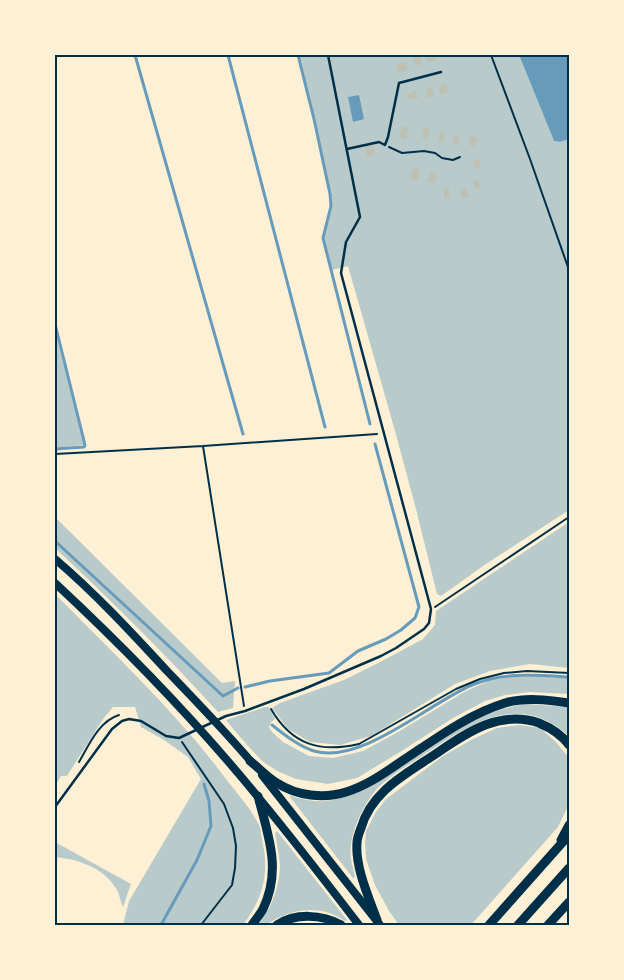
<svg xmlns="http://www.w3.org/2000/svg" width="624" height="980" viewBox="0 0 624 980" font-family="'Archivo Narrow',sans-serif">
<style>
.green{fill:#b9caca}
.water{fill:#669bbc}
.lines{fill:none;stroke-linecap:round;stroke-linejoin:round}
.stream{stroke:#669bbc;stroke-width:3}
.building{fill:#bec0b2}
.path{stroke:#003049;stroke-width:2}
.service{stroke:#003049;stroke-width:2.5}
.trunk{stroke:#003049;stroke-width:8}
.motorway{stroke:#003049;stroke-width:9}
.neatline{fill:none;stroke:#003049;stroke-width:2}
</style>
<rect width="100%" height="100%" fill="#fdf0d5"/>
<path class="green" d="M299,55h220l35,86 6,1 9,-3v371l-83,54 -45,32 -4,-2 -21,-85 -21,-78 -47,-165 -16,4 -8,-32 8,-32 -2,-13 -18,-85z
M55,331l29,113 -1,1 -28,3z
M55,517l167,166 13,-2 -2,27 -15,4c-52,-57 -106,-111 -163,-164z
M569,522v146l-39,-4 -40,7 -35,13 -84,52 -31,9 -30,-3 -22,-13 -16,-21 8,-5 64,-23 40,-20 39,-21 12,-14 1,-14z
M55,594c58,59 119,116 168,181 12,16 27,32 36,50 2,4 2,10 3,15 8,33 1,58 -19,85h-120l6,-24 72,-122 -13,-22 -24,-17 -23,-13 -6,-20h-22l-10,12 -36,57h-6l-6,10z
M511,677h35l23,1v16l-40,-2 -24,3 -20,6 -32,17 -53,34 -43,26 -29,6 -32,-5 -19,-8 -15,-10 -22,-24 -14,-17 39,-13h4l6,12 -4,3 -2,5 3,5 11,10 26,14 24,2 30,-7 35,-19 68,-41 23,-10z
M526,704l43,3v29c-51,-46 -100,-11 -147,20 -15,10 -40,24 -50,39 -12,17 -24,43 -21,64 1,6 3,12 4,18l-2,1 -63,-81 1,-1c11,3 22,6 34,5 16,-1 32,-9 46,-17 34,-17 65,-41 97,-61 18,-10 38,-16 58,-19z
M520,725l20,3 16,14 13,16v46l-11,23 -87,98h-72l-10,-14 -14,-26 -9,-26 -1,-15 1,-13 10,-19 10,-13 57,-43 30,-17 24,-11z
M277,831l70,89 -2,1c-19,-14 -44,-14 -65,-4 -10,4 -9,8 -22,8 13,-15 22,-40 22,-60 -1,-10 -3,-21 -5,-32z
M55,842l76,42 -8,23c-2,-4 -3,-10 -5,-15 -11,-23 -39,-33 -63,-35z"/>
<path class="water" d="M519,55h50v84l-9,3 -6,-1z
M359,95l5,24 -11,3 -5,-25z"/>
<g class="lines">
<path class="stream" d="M135,55l108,379
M228,55l97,372
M298,55l16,64 16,75 1,12 -8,32 47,186
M55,324l30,121 -1,2 -29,2
M55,541l168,155 15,-8
M245,687l25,-6 59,-8 29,-22 28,-12 15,-9 14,-12 4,-11 -44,-163
M272,725c13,10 26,21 42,26 47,14 115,-48 158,-66 31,-13 64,-10 97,-8
M161,925l36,-65 14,-34 -2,-25 -5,-17"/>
</g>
<path class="building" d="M413,55h7l2,9 -7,2z
M426,55h9l2,5 -10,2z
M406,62l2,8 -10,3 -2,-9z
M446,84l2,8 -8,2 -2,-8z
M432,87l2,9 -6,2 -2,-9z
M416,91l2,7 -9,2 -2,-6z
M401,126l7,2 -2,11 -7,-1z
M424,128l6,1 -2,10 -6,-1z
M440,132l5,1 -1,9 -5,-1z
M455,135l5,1 -2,9 -6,-1z
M470,135l8,4 -4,8 -5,-2 1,-3 -2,-2z
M373,145l2,10 -8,1 -2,-9z
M479,159l2,8 -6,1 -2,-8z
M413,168l7,2 -3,11 -7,-2z
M430,172l6,2 -1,9 -7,-1z
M478,179l2,9 -5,1 -2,-8z
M444,188h5v9l-5,1z
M466,188l2,9 -6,1 -2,-9z"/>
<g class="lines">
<path class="path" d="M491,55l39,104 39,111
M389,147l13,6 22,-2 11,2 7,5 11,2 7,-3
M203,446l41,260
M55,454l148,-8 174,-12
M435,607l134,-90
M271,709c21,36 49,44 88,35l97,-55 24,-10 24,-6 23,-2 42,2
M182,742l42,62 9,24 3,18 -1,22 -3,17 -31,40
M79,762c10,-17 20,-41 40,-47"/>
<path class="service" d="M347,149l32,-7 6,3 3,-8 11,-54 42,-11
M55,807l57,-78 10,-8 7,-2 12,2 25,15 13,2 47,-22 19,-5 59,-22 77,-33 15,-8 28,-19 5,-6 2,-14 -90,-336 5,-31 14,-25 -32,-162"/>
<path class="trunk" d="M55,559c40,34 77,74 113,113 29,30 58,60 85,92
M55,583c72,67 141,138 203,214 35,42 68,85 101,128
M262,775l118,150"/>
<path class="motorway" d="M250,761c9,7 17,16 27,22 20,13 47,16 69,9 20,-6 37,-18 53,-29 34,-22 67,-48 106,-60 20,-6 43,-3 64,0
M561,840l8,-15
M377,920c-8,-22 -22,-53 -20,-77 0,-5 2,-10 4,-15 10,-35 41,-52 70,-71 33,-22 66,-48 108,-34 12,5 23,12 30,22
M252,925c3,-5 8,-10 11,-16 19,-39 5,-74 -5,-113
M277,925c18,-12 45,-11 64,0
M489,925l80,-90
M518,925l51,-57
M548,925l21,-23"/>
</g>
<rect width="624" height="980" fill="none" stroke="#fdf0d5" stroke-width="112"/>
<rect x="56" y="56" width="512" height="868" class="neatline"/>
</svg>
